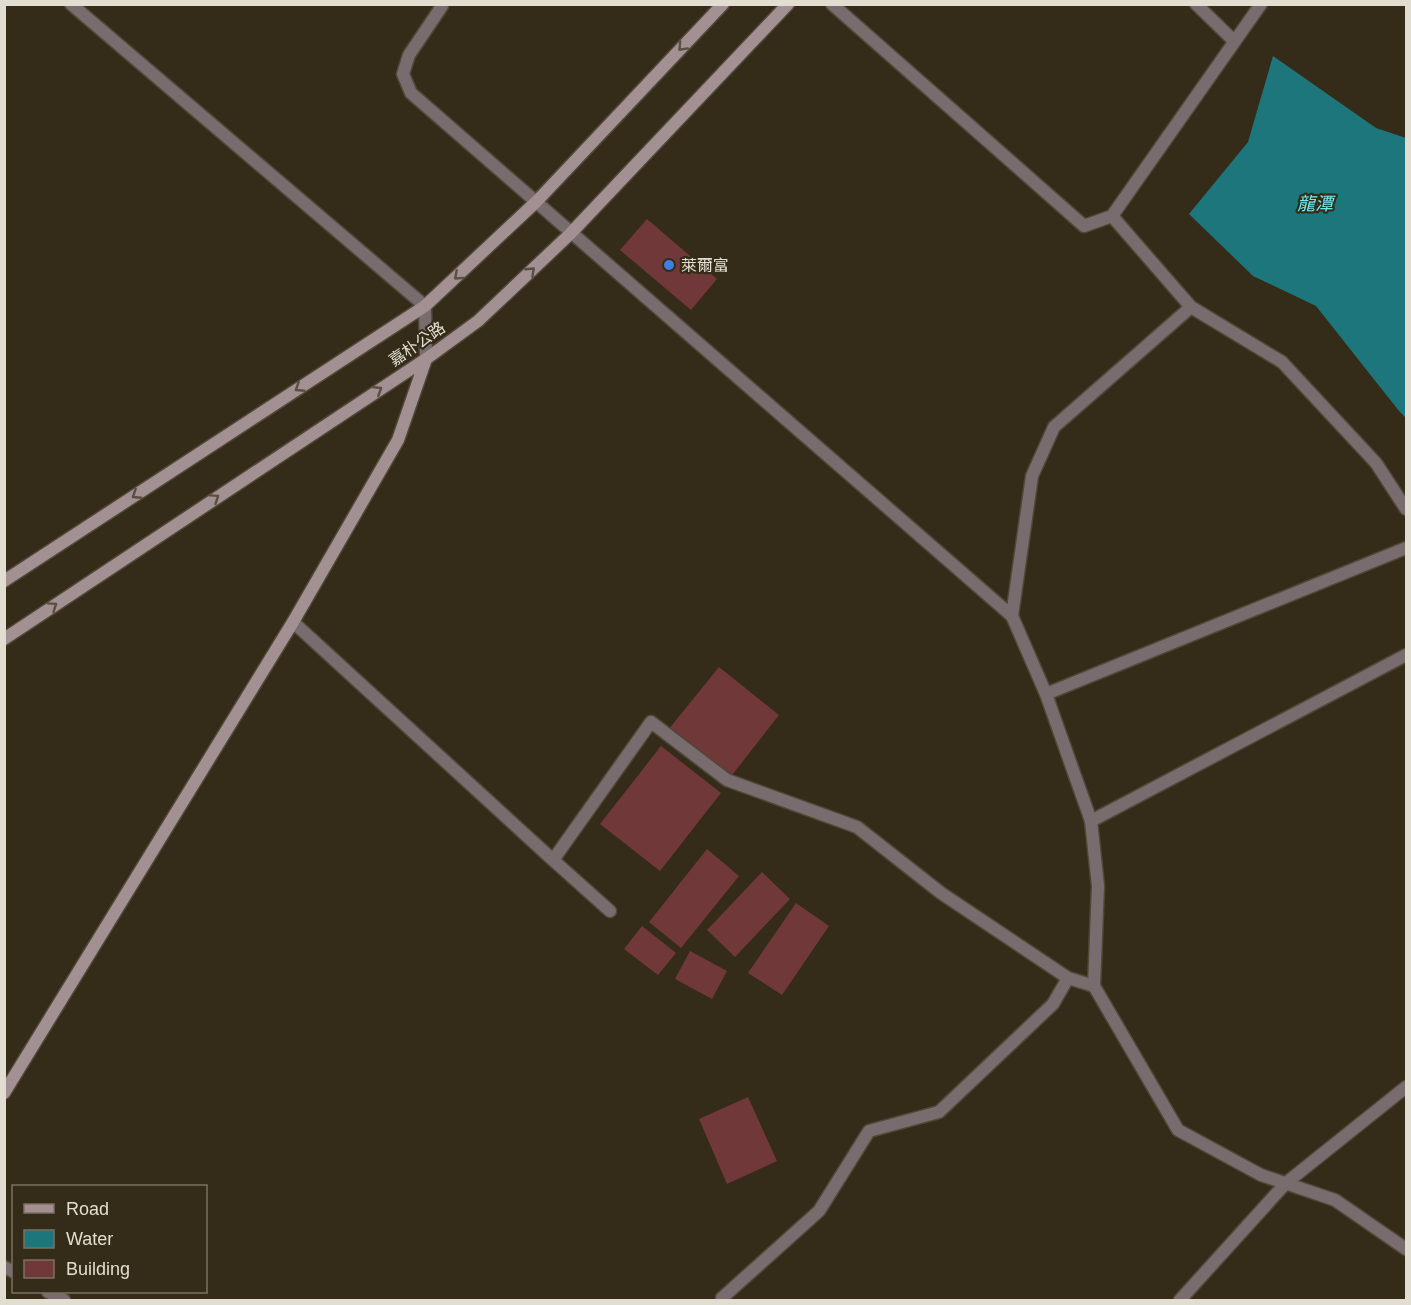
<svg xmlns="http://www.w3.org/2000/svg" width="1411" height="1305" viewBox="0 0 1411 1305" font-family="Arial,'Noto Sans TC',sans-serif">
<style>
.water{fill:#1d767b}
.building{fill:#713839}
.lines{fill:none;stroke-linecap:round;stroke-linejoin:round}
.lane-casing{stroke:#504736;stroke-width:15}
.street-casing{stroke:#504736;stroke-width:15}
.secondary-casing{stroke:#504736;stroke-width:15}
.lane{stroke:#786c6e;stroke-width:12}
.street{stroke:#786c6e;stroke-width:12}
.secondary{stroke:#a39093;stroke-width:12}
.oneway{stroke:#5b4e43}
.shop-dot{fill:#3f7fe0;stroke:#342b18;stroke-width:2}
.labels{text-anchor:middle;dominant-baseline:central;stroke-width:4.5;stroke-linejoin:round;paint-order:stroke}
.poi-label{font-size:16px;fill:#e2ddd1;stroke:#342b18;text-anchor:start}
.street-label{font-size:16px;fill:#e2ddd1;stroke:#342b18}
.water-label{font-size:18px;font-style:italic;fill:#71ebf2;stroke:#342b18}
</style>
<rect width="100%" height="100%" fill="#342b18"/>
<path class="water" d="M1273,56l103,72 30,10v280l-7,-7 -83,-105 -63,-30 -64,-62 59,-72z"/>
<path class="building" d="M647,219l70,60 -26,31 -71,-60z
M719,667l60,48 -50,64 -61,-49z
M661,746l60,47 -61,78 -60,-47z
M707,849l32,27 -58,72 -32,-26z
M762,872l28,27 -55,58 -28,-27z
M796,903l33,23 -47,69 -34,-22z
M642,926l34,27 -18,22 -34,-26z
M690,951l37,20 -15,28 -37,-20z
M748,1097l29,64 -50,23 -28,-65z"/>
<g class="lines">
<g class="lane-casing">
<path id="lane" d="M71,4l354,302
M832,4l252,222 28,-10
M1196,4l38,37
M293,622l260,238 98,-138 76,58 130,47 84,66 127,85 26,8
M1046,694l360,-146
M1091,821l315,-166
M553,860l57,51
M4,1267l10,5
M48,1292l16,8
M722,1298l97,-87 50,-80 70,-19 114,-108 15,-26
M1180,1300l106,-117 120,-96"/>
</g>
<g class="street-casing">
<path id="street" d="M1261,4l-149,212 79,91 91,55 94,101 30,46
M442,6l-33,49 -6,19 8,19 601,523
M425,306l1,53
M1191,307l-137,120 -22,49 -20,140 34,78 45,127 7,65 -4,100 84,144 83,45 74,25 71,49"/>
</g>
<g class="secondary-casing">
<path id="secondary" d="M4,581l421,-275 112,-105 186,-197
M4,639l422,-280 52,-38 92,-87 218,-230
M4,1093l289,-471 105,-182 28,-81"/>
</g>
<use href="#lane" class="lane"/>
<use href="#street" class="street"/>
<use href="#secondary" class="secondary"/>
</g>
<defs><path id="oneway-chevron" d="M-2-3.5L2.5 0L-2 3.5" fill="none" stroke-width="1.6" stroke-linecap="round" stroke-linejoin="round" transform="scale(1.5)"/></defs>
<g class="oneway">
<use href="#oneway-chevron" transform="translate(682 47) rotate(133)"/>
<use href="#oneway-chevron" transform="translate(531 271) rotate(-43)"/>
<use href="#oneway-chevron" transform="translate(458 276) rotate(138)"/>
<use href="#oneway-chevron" transform="translate(299 388) rotate(147)"/>
<use href="#oneway-chevron" transform="translate(378 390) rotate(-32)"/>
<use href="#oneway-chevron" transform="translate(136 495) rotate(147)"/>
<use href="#oneway-chevron" transform="translate(215 498) rotate(-34)"/>
<use href="#oneway-chevron" transform="translate(53 606) rotate(-34)"/>
</g>
<circle class="shop-dot" cx="669" cy="265" r="6"/>
<g class="labels">
<g class="poi-label">
<text x="681" y="265">萊爾富</text>
</g>
<g class="street-label">
<text transform="translate(417 344) rotate(-35)">嘉朴公路</text>
</g>
<g class="water-label">
<text x="1315" y="204">龍潭</text>
</g>
</g>
<rect width="1411" height="1305" fill="none" stroke="#e2ddd1" stroke-width="12"/>
<rect x="12" y="1185" width="195" height="108" fill="#342b18" stroke="#7a7262" stroke-width="1.5"/>
<rect x="24" y="1204" width="30" height="9" fill="#a39093" stroke="#7a7262" stroke-width="1.5"/>
<text x="66" y="1215" font-size="18" fill="#e2ddd1">Road</text>
<rect x="24" y="1230" width="30" height="18" fill="#1d767b" stroke="#7a7262" stroke-width="1.5"/>
<text x="66" y="1245" font-size="18" fill="#e2ddd1">Water</text>
<rect x="24" y="1260" width="30" height="18" fill="#713839" stroke="#7a7262" stroke-width="1.5"/>
<text x="66" y="1275" font-size="18" fill="#e2ddd1">Building</text>
</svg>
